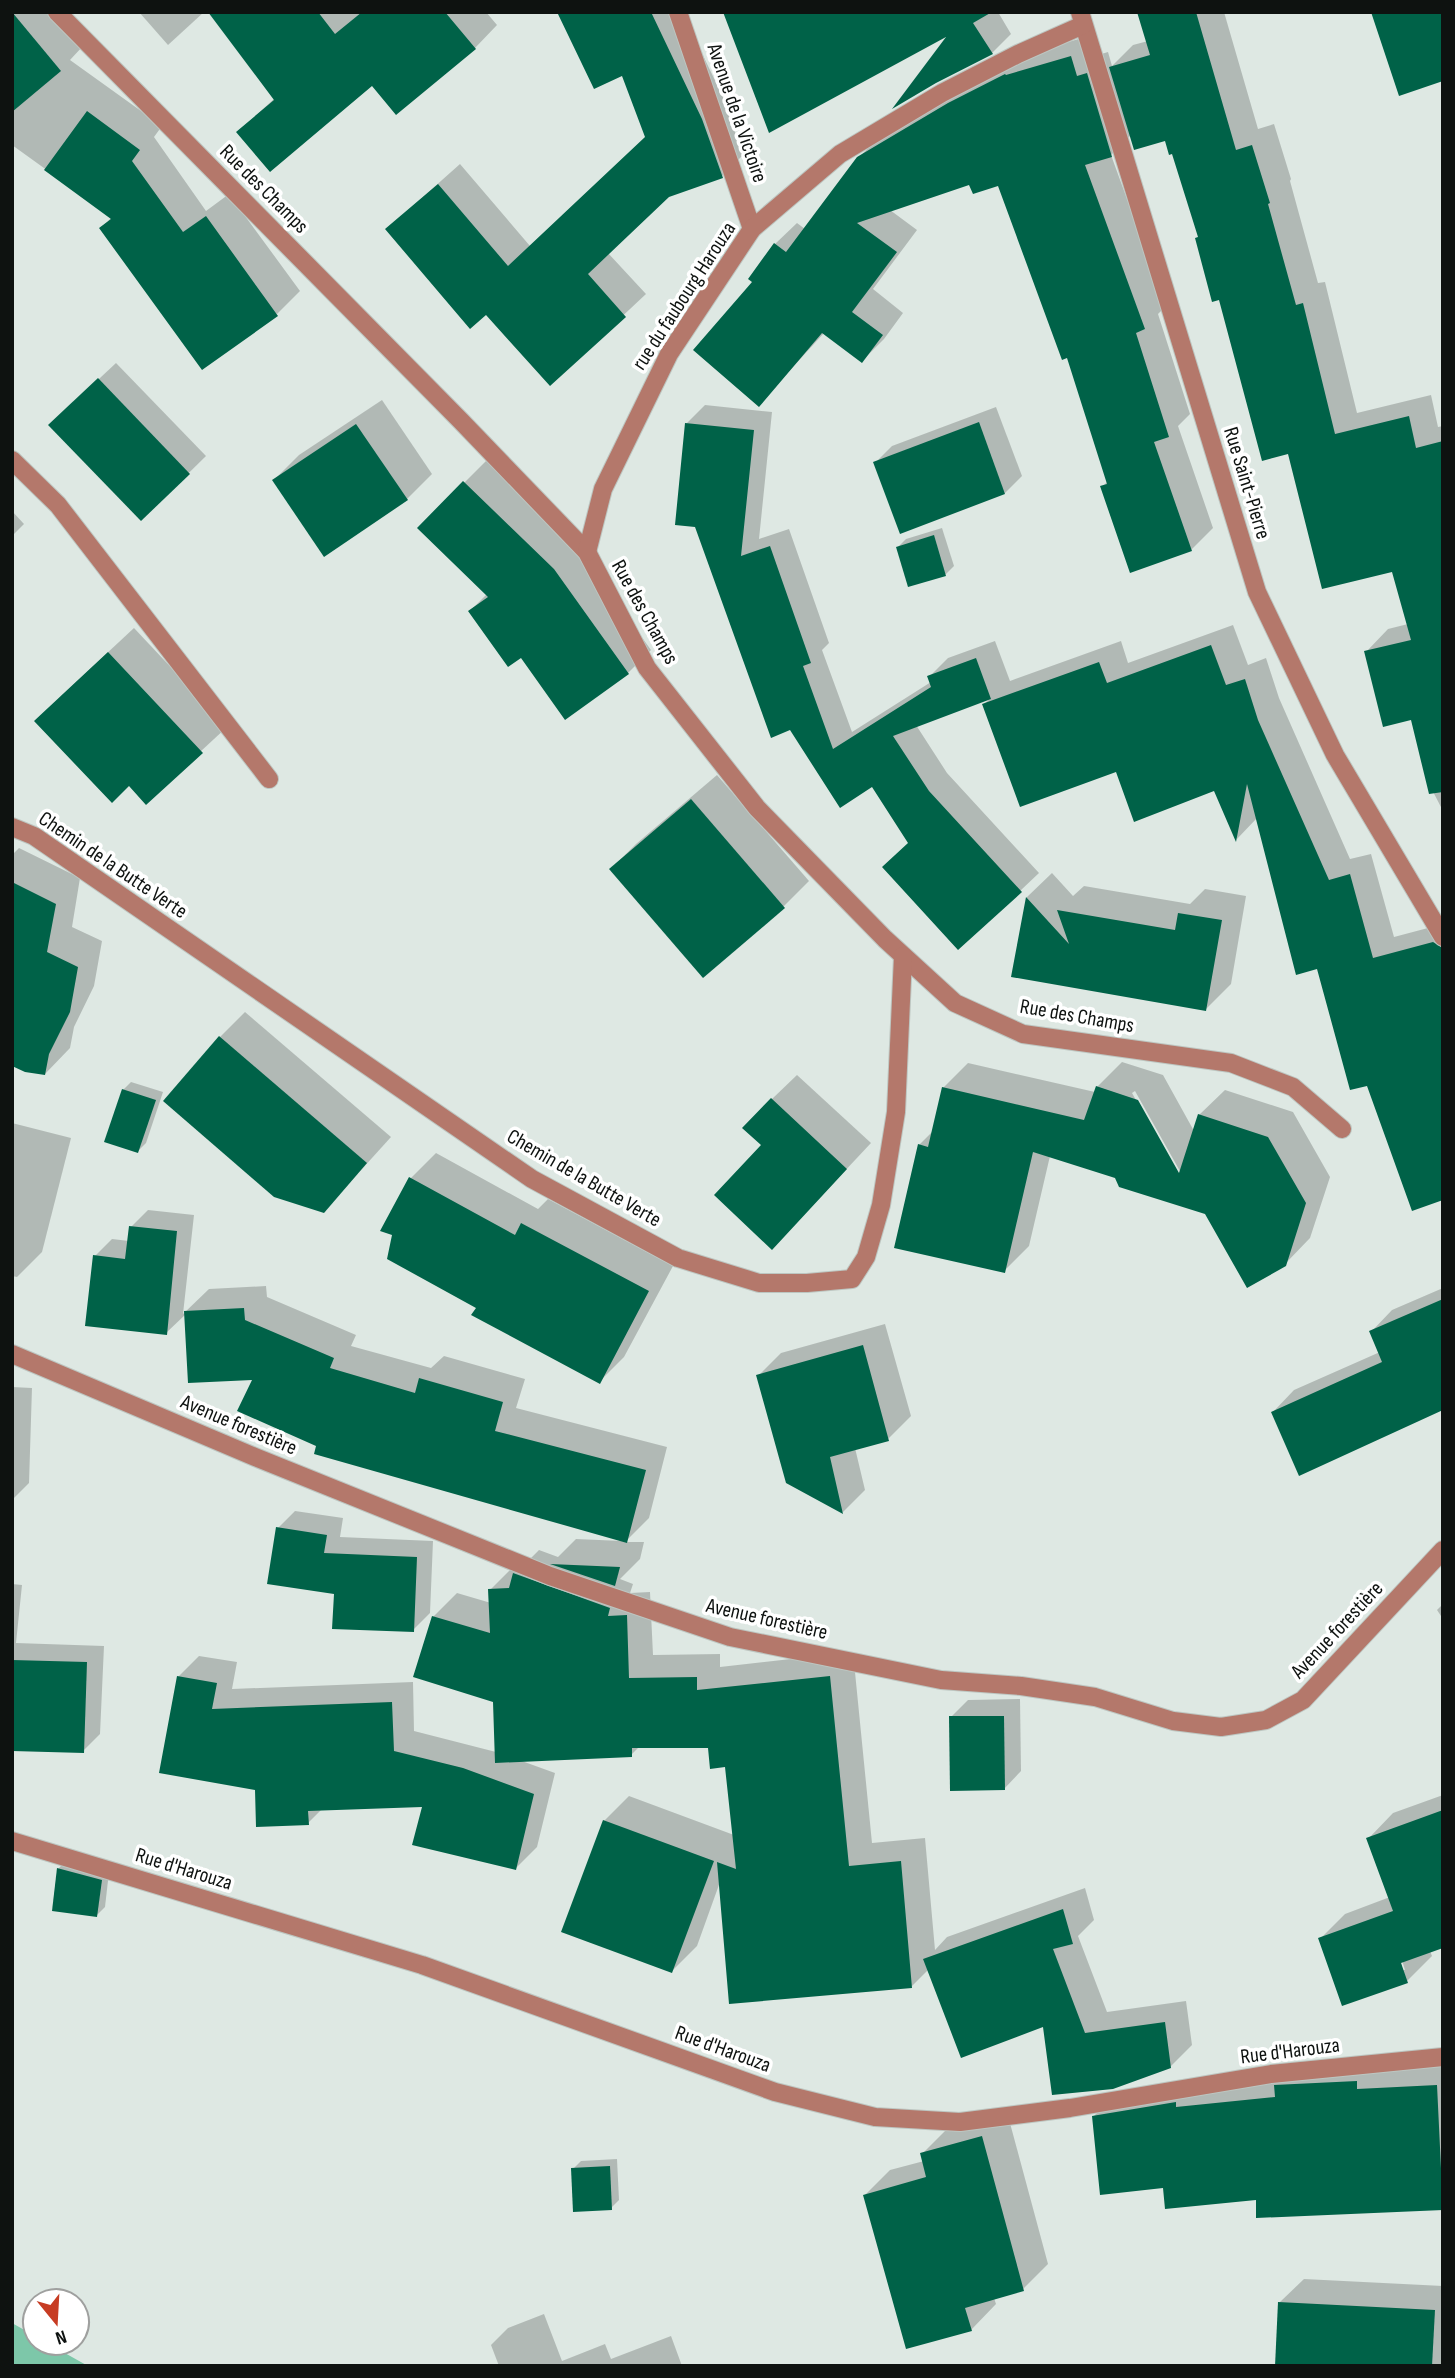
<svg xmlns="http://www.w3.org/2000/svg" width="1455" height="2378" font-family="'Sofia Sans Condensed',sans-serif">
<rect width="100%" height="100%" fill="#dee8e3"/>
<polygon fill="#7dc7a9" points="12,2323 35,2336 35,2343 47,2343 88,2366 12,2366"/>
<g fill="#0003" fill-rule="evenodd">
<polygon points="12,12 55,12 83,46 70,60 162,126 154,137 206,211 229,194 300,291 277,314 101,228 112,217 12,145"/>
<polygon points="139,12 204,12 168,45"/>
<polygon points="210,12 486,12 497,25 475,48 238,132 275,98"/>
<polygon points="559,12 682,12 723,97 743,155 722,176 668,196 608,253 646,294 550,384 486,313 387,229 460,164 530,246 647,136 623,73"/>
<polygon points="725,12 998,12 1011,34 992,53 953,32"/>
<polygon points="1139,12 1224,12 1258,129 1274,124 1291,179 1290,181 1318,283 1325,282 1357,413 1431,395 1438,427 1443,426 1443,811 1427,780 1412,717 1366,652 1388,629 1408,624 1393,570 1289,452 1220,298 1173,152 1166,139 1131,135 1111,155 1166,306 1158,314 1190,414 1178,426 1213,528 1191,550 1102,487 1108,481 1068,356 1000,184 970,183 890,210 917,230 873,289 903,313 884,339 862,361 824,333 759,404 755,282 775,244 797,223 805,229 858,158 881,136 1028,54 1092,35 1098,55 1108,52 1112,66 1133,45 1148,41"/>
<polygon points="116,363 206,456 142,519 68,408"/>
<polygon points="382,400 432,474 407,499 274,480 299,455"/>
<polygon points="705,405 772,412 759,539 789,529 829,643 822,650 852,732 931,682 929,677 948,658 995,641 1010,681 1121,641 1128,663 1233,625 1248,665 1266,658 1279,698 1350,859 1371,854 1394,937 1443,924 1443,1198 1368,1084 1257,818 1237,839 1215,789 1117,770 984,704 991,698 916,725 947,773 1039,873 1020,891 910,843 872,784 840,805 686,424"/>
<polygon points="996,407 1022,476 1005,493 875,463 892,446"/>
<polygon points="487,460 576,546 651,650 628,673 566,717 522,656 470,611 487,594 419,528"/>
<polygon points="12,511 24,524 12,536"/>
<polygon points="942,528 954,566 946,574 910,585 898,547 906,539"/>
<polygon points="134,628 227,727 146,802 61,696"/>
<polygon points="717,775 809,881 784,906 703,976 611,869 636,844"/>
<polygon points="19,848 80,878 72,927 102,941 94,986 74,1027 70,1048 45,1074 12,1064 12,855"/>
<polygon points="1052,873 1073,896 1084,886 1190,904 1205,889 1246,896 1231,984 1206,1009 1013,976 1027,897"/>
<polygon points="245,1012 391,1137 324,1211 220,1037"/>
<path d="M1122,1062l41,13 31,56 5,-16 26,-25 68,22 37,65 -20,61 -25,26 -79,-52 -90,-35 -66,-21 -21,90 -25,25 -85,-126 15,-15 9,-42 25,-25 127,29 2,-5zM1135,1091l46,82h-4l-45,-80z"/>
<polygon points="797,1075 871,1143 797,1222 763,1145 772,1099"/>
<polygon points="131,1082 163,1092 146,1143 138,1151 123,1090"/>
<polygon points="12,1123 71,1138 42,1252 17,1277 12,1276"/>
<polygon points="436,1153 538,1209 548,1199 673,1266 624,1357 599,1382 478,1307 411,1178"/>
<polygon points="148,1210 194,1215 183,1314 209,1289 266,1286 267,1297 356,1335 351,1346 431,1368 444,1356 525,1379 516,1408 667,1447 649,1518 625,1542 644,1542 640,1559 620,1579 633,1584 630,1593 650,1592 653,1655 720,1654 720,1667 853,1652 872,1843 925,1838 935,1950 947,1937 1085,1888 1094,1920 1078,1936 1107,2012 1186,2001 1192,2045 1170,2067 1044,2025 929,1969 912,1986 720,1882 697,1946 672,1971 604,1821 629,1796 734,1835 727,1765 709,1746 639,1747 631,1755 519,1760 555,1773 537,1847 516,1868 424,1805 323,1808 308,1823 256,1788 178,1677 199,1656 237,1662 232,1689 413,1682 414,1731 496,1752 494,1700 433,1617 457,1593 491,1603 490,1590 514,1566 524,1565 539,1550 558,1557 576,1539 622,1541 318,1445 254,1378 186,1314 166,1333 95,1256 112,1239 129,1241 131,1227"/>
<polygon points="1443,1288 1443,1409 1273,1412 1294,1390 1380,1352 1371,1332 1392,1310"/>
<polygon points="885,1324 911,1416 888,1439 855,1448 865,1490 843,1512 788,1482 758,1376 781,1353"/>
<polygon points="12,1387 32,1388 29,1483 12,1500"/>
<polygon points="295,1511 343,1518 340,1537 433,1541 430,1613 413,1630 336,1593 278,1528"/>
<polygon points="12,1584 22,1585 16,1643 104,1646 100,1734 83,1751 12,1749"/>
<polygon points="1443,1604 1443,1619 1437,1610"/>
<polygon points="1020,1699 1021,1771 1004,1789 951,1717 968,1700"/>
<path d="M1443,1795v151l-13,5 2,5 -25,25 -87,-42 25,-25 45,-17 -22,-58 25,-26zM1400,1954l5,16h-3z"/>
<polygon points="66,1861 109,1872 105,1907 97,1915 58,1869"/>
<polygon points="1312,2061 1443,2063 1443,2208 1257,2198 1164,2187 1094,2116 1117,2093 1286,2076 1299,2062"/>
<polygon points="1007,2112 1048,2264 1023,2289 994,2298 996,2304 971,2330 865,2195 890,2170 924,2161 922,2154 947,2129"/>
<polygon points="617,2159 619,2200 611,2208 573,2169 581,2161"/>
<polygon points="1304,2279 1443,2286 1443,2366 1277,2366 1280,2302"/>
<polygon points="544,2314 562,2361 605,2344 611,2359 671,2336 682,2366 499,2366 491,2345 508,2328"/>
</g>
<g fill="#006248">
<polygon points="12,12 61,71 12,112"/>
<polygon points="208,12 318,12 335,34 362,12 445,12 476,49 396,115 372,86 270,172 236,132 274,100"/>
<polygon points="557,12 651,12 702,119 723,178 669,197 588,274 626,317 550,386 486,315 470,329 385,229 438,184 508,266 645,137 622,76 594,89"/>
<polygon points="723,12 992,12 973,23 993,54 936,83 892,109 946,37 769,133"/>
<polygon points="1137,12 1196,12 1236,150 1252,145 1270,203 1268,204 1296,305 1303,303 1335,434 1409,416 1416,448 1443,441 1443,792 1429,794 1411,720 1383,727 1364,651 1411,640 1392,572 1322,589 1288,454 1262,461 1219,300 1212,302 1195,238 1198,237 1172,154 1169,155 1165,141 1134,150 1109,67 1150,55"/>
<polygon points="1371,12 1443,12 1443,81 1399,96"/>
<polygon points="1071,56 1077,76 1087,73 1112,157 1085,165 1145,329 1136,333 1169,437 1154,442 1192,551 1130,573 1100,486 1107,484 1067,358 1062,360 998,186 973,194 969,185 857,223 897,252 852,312 883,335 862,363 822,333 759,407 693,350 752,282 748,279 774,243 786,252 857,157 948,103 1005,74 1006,75"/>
<polygon points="87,111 140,150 132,161 183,232 206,216 278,316 202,370 99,228 111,219 44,170"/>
<polygon points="98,378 190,474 141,521 48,425"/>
<polygon points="979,422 1005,494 900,534 873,462"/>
<polygon points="685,423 754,430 741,556 770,546 811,663 803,666 833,749 931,687 927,676 976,658 991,699 893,736 929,791 1022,892 958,950 882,867 908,843 872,787 840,808 790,730 771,738 695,527 675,525"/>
<polygon points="356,424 408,500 324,557 272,480"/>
<polygon points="463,481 554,569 629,674 565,720 521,658 508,667 468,611 488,597 417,528"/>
<polygon points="934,535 946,576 908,587 896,547"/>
<polygon points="1211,645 1226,685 1245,679 1258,720 1329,880 1350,874 1373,958 1433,942 1443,948 1443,1200 1412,1211 1367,1086 1350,1090 1317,969 1296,975 1247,784 1236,842 1214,791 1134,822 1116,772 1020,807 982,704 1099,662 1107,683"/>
<polygon points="108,652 203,753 146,805 129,786 112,803 34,721"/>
<polygon points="691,799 785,908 703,978 609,869"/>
<polygon points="12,882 56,904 47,952 78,967 70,1012 49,1054 45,1075 25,1072 12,1066"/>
<polygon points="1026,897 1069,944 1057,910 1175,930 1178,913 1222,920 1206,1011 1011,977"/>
<polygon points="219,1036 367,1163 324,1213 274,1197 163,1101"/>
<polygon points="1096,1086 1138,1100 1179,1173 1198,1114 1268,1137 1306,1203 1286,1266 1247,1288 1205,1214 1119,1187 1115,1178 1033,1152 1005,1273 894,1248 918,1144 928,1147 942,1087 1084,1120"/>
<polygon points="122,1089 156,1100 138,1153 104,1142"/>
<polygon points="771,1098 847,1169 772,1250 714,1195 761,1145 742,1128"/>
<polygon points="409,1177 515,1235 521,1223 649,1291 600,1384 471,1315 476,1308 387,1259 392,1235 380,1231"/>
<polygon points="129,1226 177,1231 167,1335 85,1326 93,1255 125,1259"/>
<polygon points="1443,1299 1443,1410 1299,1476 1271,1412 1382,1362 1369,1331"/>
<polygon points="244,1308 245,1320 334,1358 330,1368 415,1393 419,1378 503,1402 495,1431 646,1470 627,1543 314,1454 316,1446 237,1411 252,1380 188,1383 184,1311"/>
<polygon points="863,1345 889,1441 830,1457 843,1514 786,1483 756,1375"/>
<polygon points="276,1527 327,1535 324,1553 417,1557 414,1632 332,1629 334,1594 267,1584"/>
<polygon points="550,1564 620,1567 615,1586"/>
<polygon points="513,1573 610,1608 608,1616 627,1615 629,1678 697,1677 697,1690 830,1676 849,1866 901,1861 912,1988 729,2004 717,1862 736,1869 725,1767 710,1769 708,1748 632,1748 632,1757 495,1763 493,1702 413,1677 432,1616 490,1633 488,1589 509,1588"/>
<polygon points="12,1660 87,1662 84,1753 12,1751"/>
<polygon points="177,1676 217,1683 212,1709 392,1702 394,1751 463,1768 534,1794 516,1870 412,1845 422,1807 308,1811 309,1825 256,1827 255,1790 159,1773"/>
<polygon points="949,1716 1004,1716 1005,1790 950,1791"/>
<polygon points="1443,1810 1443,1948 1401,1963 1408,1983 1342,2006 1318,1938 1393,1911 1366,1838"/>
<polygon points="603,1820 714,1861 672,1973 561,1932"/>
<polygon points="57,1868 102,1880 97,1917 52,1911"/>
<polygon points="1063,1909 1073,1944 1053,1949 1085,2033 1165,2022 1171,2068 1113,2089 1052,2095 1043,2027 961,2058 923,1959"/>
<polygon points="1357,2081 1357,2089 1437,2085 1443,2210 1256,2218 1256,2200 1165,2209 1163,2188 1100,2195 1092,2116 1176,2102 1176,2107 1275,2097 1274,2085"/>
<polygon points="982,2136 1024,2291 965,2308 972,2331 906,2349 863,2195 926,2177 920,2153"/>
<polygon points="610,2166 612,2210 573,2212 571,2168"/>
<polygon points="1278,2302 1435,2310 1432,2366 1275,2366"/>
</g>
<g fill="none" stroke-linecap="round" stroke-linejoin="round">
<g stroke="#bdc6c1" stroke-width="20">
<g id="minor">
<polyline points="57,12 461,421 587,552 647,668 757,808 885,939 955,1003 1023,1034 1231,1063 1293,1087 1342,1129"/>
<polyline points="678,12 752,229"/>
<polyline points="1080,12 1257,592 1335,755 1443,937"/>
<polyline points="12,460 58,505 269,779"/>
<polyline points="587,552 603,489 669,354 752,229 840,154 942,93 1018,54 1083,25"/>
<polyline points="12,827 34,836 532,1179 678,1258 759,1283 807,1283 852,1279 866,1257 881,1205 896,1112 903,956"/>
<polyline points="12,1354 255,1457 550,1576 730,1637 941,1680 1021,1686 1095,1697 1173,1721 1221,1727 1266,1720 1303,1700 1443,1550"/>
<polyline points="12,1841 422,1965 775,2092 875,2117 960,2122 1070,2108 1271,2074 1443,2057"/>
</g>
</g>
<use href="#minor" stroke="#b4786b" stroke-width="18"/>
</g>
<g text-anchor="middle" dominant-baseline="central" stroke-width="7" stroke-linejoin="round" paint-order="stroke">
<g font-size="21" fill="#0e1210" stroke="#fff">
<text transform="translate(737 113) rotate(71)">Avenue de la Victoire</text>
<text transform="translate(264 189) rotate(45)">Rue des Champs</text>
<text transform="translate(684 296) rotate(-57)">rue du faubourg Harouza</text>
<text transform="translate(1247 483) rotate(73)">Rue Saint-Pierre</text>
<text transform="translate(645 612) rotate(61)">Rue des Champs</text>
<text transform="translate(113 865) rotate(34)">Chemin de la Butte Verte</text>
<text transform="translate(1077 1016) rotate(10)">Rue des Champs</text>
<text transform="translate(584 1178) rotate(30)">Chemin de la Butte Verte</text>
<text transform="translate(239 1425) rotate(23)">Avenue forestière</text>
<text transform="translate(767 1619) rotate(13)">Avenue forestière</text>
<text transform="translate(1337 1630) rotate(-47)">Avenue forestière</text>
<text transform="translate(184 1869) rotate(17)">Rue d'Harouza</text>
<text transform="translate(723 2049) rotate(20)">Rue d'Harouza</text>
<text transform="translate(1290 2051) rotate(-7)">Rue d'Harouza</text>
</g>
</g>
<rect width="1455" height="2378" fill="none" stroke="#0e1210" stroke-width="28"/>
<g transform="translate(56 2322) rotate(162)"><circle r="33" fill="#ffffff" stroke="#9fa09f" stroke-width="2"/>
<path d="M0-5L12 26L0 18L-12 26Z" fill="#c73c23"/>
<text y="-10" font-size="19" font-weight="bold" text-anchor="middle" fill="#0e1210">N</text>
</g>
</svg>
